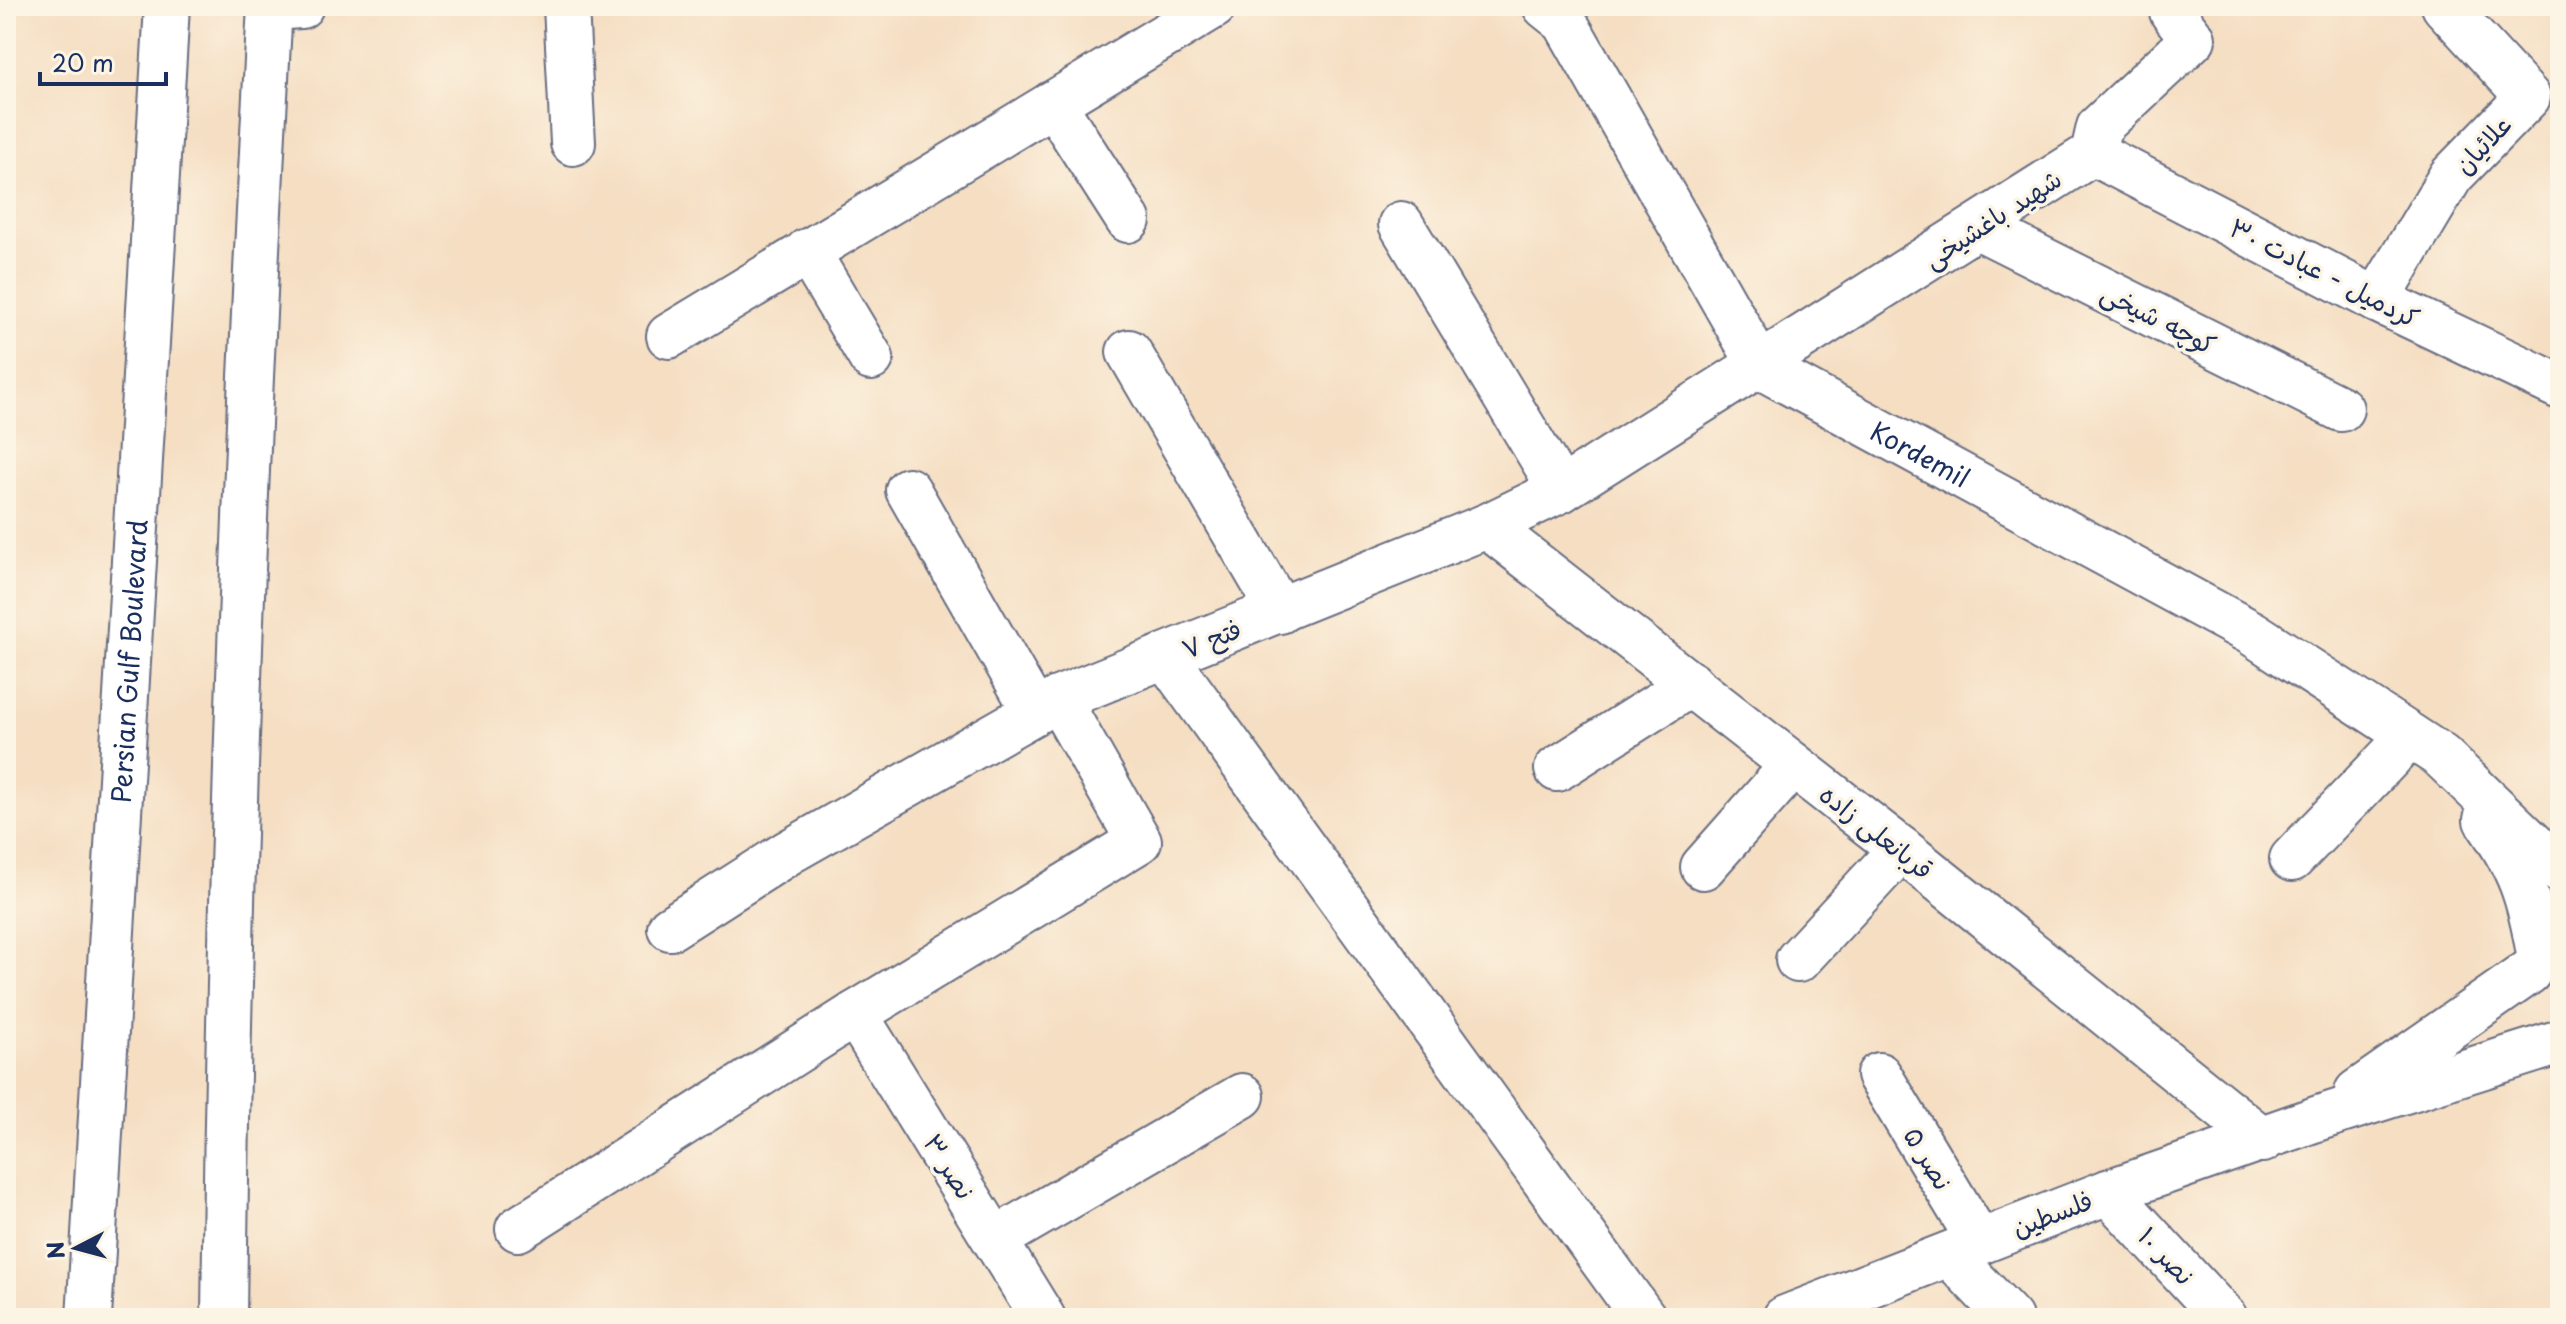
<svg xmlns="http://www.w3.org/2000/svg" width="2566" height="1324" font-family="'Playpen Sans','Playpen Sans Arabic',sans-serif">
<rect width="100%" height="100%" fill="#fcf5e5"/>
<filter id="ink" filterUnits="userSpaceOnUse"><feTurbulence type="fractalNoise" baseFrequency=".0125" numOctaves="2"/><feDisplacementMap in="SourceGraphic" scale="16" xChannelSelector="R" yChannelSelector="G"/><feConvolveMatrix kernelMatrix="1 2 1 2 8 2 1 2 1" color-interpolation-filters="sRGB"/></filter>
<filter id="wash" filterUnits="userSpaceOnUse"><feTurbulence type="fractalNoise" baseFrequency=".006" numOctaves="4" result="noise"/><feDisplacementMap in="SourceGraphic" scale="32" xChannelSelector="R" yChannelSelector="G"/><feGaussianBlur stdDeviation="1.8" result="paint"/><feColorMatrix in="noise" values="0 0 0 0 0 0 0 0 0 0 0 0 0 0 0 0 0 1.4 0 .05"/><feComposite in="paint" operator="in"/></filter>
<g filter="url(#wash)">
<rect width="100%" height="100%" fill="#f5dec2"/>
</g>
<g filter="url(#ink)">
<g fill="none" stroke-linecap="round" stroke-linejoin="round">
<g stroke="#676c81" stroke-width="48">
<g id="street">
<polyline points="566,6 573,143"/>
<polyline points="270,8 301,6"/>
<polyline points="1053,103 1128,220"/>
<polyline points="2093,153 2377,300 2560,387"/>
<polyline points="1401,224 1561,490"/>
<polyline points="1978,227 2341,409"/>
<polyline points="807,251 871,358"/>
<polyline points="2377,300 2451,176 2528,97 2444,6"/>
<polyline points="669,336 1214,6"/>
<polyline points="1129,352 1280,611"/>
<polyline points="908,490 1035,712"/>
<polyline points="1487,526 1901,849 2263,1140"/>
<polyline points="1165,656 1644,1318"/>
<polyline points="1557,769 1691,684"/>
<polyline points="2292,859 2410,736"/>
<polyline points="1703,867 1793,765"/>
<polyline points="670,928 789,852 1058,699 1487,526 1561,490 2093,153 2099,127 2193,39 2172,12"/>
<polyline points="1798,960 1901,849"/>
<polyline points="855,1014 1043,1318"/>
<polyline points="1879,1075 1979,1241"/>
<polyline points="2108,1192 2225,1318"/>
<polyline points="518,1229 855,1014 1139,841 1058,699"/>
<polyline points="996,1239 1242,1096"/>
<polyline points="1950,1255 2010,1318"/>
</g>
</g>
<g stroke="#676c81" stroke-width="48">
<g id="secondary">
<path id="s1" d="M1545,6l20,16 196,345 491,266 189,123 119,114"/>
<path d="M2486,820c34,49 43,75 53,134"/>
<polyline points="2357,1092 2529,972"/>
<polyline points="1785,1318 2108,1192 2322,1117 2554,1044"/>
</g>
</g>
<g stroke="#676c81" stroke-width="48">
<g id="highway">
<path id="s2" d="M89,1318l78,-1312"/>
<path d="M224,1318c5,-437 21,-875 46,-1312"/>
</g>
</g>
<use href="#street" stroke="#fff" stroke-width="44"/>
<use href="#secondary" stroke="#fff" stroke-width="44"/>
<use href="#highway" stroke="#fff" stroke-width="44"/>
</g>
</g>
<g text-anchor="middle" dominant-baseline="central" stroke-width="7" stroke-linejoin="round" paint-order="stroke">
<g font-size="26" fill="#1b2f5e" stroke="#fcf5e5">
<text transform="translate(2482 144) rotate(-47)">علائیان</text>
<text transform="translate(1992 218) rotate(-33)">شهید باغشیخی</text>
<text transform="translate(2325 272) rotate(27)">کردمیل - عبادت ۳۰</text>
<text transform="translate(2159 318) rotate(27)">کوچه شیخی</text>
<text stroke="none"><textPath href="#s1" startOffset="604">Kordemil</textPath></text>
<text transform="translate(1211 638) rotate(-22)">فتح ۷</text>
<text stroke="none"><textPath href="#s2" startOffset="658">Persian Gulf Boulevard</textPath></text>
<text transform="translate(1877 831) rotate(38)">قربانعلی زاده</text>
<text transform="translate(1929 1158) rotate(59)">نصر ۵</text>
<text transform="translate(950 1166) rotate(58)">نصر ۳</text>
<text transform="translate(2052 1213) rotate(-21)">فلسطین</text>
<text transform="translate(2167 1255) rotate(47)">نصر ۱۰</text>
</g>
</g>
<rect width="2566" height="1324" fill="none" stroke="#fcf5e5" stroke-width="32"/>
<g transform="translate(76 1248) rotate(264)" stroke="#fcf5e5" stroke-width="6" paint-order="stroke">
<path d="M0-6L14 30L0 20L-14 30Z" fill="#1b2f5e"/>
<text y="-12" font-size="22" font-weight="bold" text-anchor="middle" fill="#1b2f5e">N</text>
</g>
<path d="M40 72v12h126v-12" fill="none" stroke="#1b2f5e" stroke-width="4"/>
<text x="52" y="72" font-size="24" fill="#1b2f5e" stroke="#fcf5e5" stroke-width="6" paint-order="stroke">20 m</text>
</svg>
